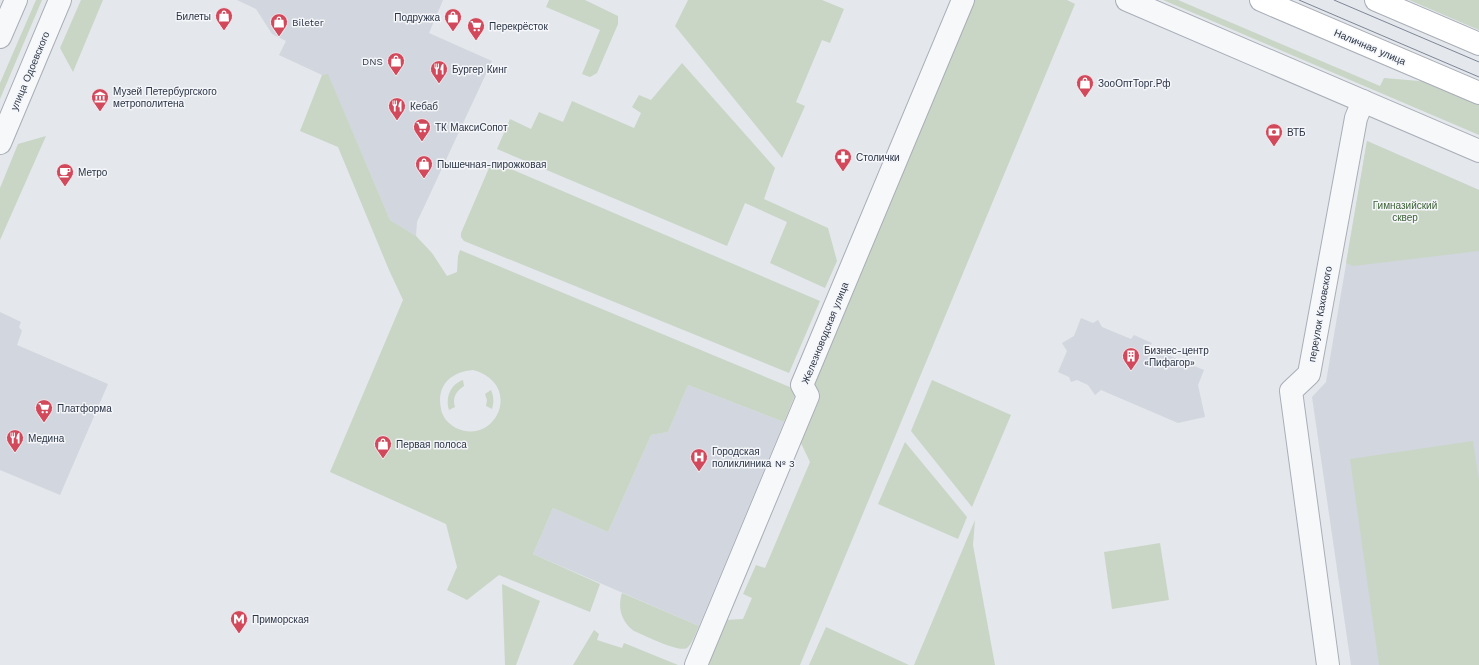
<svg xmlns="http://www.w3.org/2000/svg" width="1479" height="665" font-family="'Work Sans',sans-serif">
<rect width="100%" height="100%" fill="#e4e7ec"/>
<g fill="#d2d6de">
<polygon points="237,0 443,0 429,33 492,61 417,222 416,236 390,220 328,75 322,75 279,55 286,41 272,34 256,9"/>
<polygon points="1367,141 1479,190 1479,665 1351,665 1312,397 1326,382"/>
<polygon points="0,312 21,322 19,327 22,331 17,345 108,384 60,495 0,470"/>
<polygon points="1081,318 1093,323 1098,320 1102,327 1131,339 1134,335 1152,343 1150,347 1179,360 1188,358 1189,364 1204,370 1198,385 1205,417 1178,423 1101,390 1095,395 1088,385 1077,380 1071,382 1069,377 1058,372 1067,351 1062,343 1074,336"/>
<polygon points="688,385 784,422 699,626 533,554 553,508 608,532 651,435 668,432"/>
</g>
<g fill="#c9d6c5" fill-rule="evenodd">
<polygon points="36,0 42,0 0,99 0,83"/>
<polygon points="81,0 103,0 73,72 60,48"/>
<polygon points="549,0 585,0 618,16 618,24 597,73 590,77 582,74 600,30 546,7"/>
<polygon points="688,0 822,0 844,9 830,43 822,40 796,102 805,106 782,158 675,26"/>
<polygon points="970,0 1067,0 1075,4 800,665 705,665 725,620 743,619 752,598 743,594 756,565 765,568 810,462 799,439 820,393 812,383"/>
<polygon points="1163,0 1178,0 1380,86 1384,78 1431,82 1479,102 1479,135"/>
<polygon points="1409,0 1479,0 1479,30"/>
<polygon points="682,63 775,168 764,199 828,228 837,261 825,288 770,263 787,222 745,203 727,246 497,149 510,119 531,129 539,112 563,122 572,101 634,128 641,113 632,107 639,95 651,100"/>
<path d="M328,74l62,146 26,16 16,17 15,23 10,-4 1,-16 2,-6 337,140 -13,32 -96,-37 -20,47 -17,3 -43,97 -55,-24 -20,46 67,30 -10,28 -91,-37 -32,25 -20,-10 10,-23 -11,-43 -116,-52 73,-172 -14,-30 -51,-123 -38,-16 22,-56zM473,370c51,14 23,77 -17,58 -8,-4 -14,-12 -15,-19 -5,-24 10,-37 32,-39z"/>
<polygon points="46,136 0,240 0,188 18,144"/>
<polygon points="1367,141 1479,190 1479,251 1353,266 1346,263"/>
<polygon points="492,161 820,301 789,373 464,241 461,237 461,233"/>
<path d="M463,380l1,6c-8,5 -12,12 -9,21l-6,3c-4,-13 2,-26 14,-30z"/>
<polygon points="932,380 1011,415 972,507 911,431"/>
<path d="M491,390c3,7 3,12 1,19l-6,-3 1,-6 -2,-6z"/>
<polygon points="1473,441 1479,481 1479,665 1379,665 1350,459"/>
<polygon points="905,442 967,517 958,539 878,504"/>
<polygon points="975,520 973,545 995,665 914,665"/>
<polygon points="1160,543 1169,600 1112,609 1104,552"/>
<polygon points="502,584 540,601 516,665 505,665"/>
<path d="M622,593l77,33c-3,6 -6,17 -12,22 -8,5 -43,-13 -53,-17 -12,-9 -17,-23 -12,-38z"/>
<polygon points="826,627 909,665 809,665"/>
<polygon points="594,630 599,634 597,640 622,648 624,643 678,665 573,665"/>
</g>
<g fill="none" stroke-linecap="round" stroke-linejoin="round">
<g stroke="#a9aeb7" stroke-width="24">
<g id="minor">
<polyline points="1127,0 1479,151"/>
<polyline points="696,665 808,396 802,385 963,0"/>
<polyline points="1328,665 1291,391 1309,374 1356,118 1363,101"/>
</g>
</g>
<g stroke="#a9aeb7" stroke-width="24">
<g id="tertiary">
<polyline points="0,37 16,0"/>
<polyline points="0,143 60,0"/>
</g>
</g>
<g stroke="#a9aeb7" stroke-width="24">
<g id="secondary">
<polyline points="1261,0 1479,93"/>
<polyline points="1376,0 1479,44"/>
</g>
</g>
<use href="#minor" stroke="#f7f8fa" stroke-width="22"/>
<use href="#tertiary" stroke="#f7f8fa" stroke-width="22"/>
<use href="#secondary" stroke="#fff" stroke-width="22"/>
<g stroke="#7d8696" stroke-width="1">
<polyline points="1299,0 1479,77"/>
<polyline points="1334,0 1479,62"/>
</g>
</g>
<defs>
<g id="shop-pin" transform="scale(0.9)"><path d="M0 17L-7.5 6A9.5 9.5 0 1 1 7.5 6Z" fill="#d1495b" stroke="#f4f6f9"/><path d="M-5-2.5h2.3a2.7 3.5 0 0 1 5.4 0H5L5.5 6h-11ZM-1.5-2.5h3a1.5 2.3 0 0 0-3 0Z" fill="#fff"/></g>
<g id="supermarket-pin" transform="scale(0.9)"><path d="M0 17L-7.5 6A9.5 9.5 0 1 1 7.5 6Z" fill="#d1495b" stroke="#f4f6f9"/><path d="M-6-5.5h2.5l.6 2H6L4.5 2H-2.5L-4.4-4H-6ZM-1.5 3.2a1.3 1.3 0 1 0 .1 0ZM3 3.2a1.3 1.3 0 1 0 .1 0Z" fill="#fff"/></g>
<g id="restaurant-pin" transform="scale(0.9)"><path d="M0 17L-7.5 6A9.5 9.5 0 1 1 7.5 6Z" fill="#d1495b" stroke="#f4f6f9"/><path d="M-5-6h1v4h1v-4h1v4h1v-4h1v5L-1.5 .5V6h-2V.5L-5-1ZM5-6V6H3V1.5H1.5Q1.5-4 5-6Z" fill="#fff"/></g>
<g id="museum-pin" transform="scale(0.9)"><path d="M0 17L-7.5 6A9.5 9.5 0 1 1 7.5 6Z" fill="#d1495b" stroke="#f4f6f9"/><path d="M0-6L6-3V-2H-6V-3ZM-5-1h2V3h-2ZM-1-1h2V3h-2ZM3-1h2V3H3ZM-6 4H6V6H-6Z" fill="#fff"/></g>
<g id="bank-pin" transform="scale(0.9)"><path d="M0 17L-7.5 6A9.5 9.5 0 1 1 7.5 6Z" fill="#d1495b" stroke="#f4f6f9"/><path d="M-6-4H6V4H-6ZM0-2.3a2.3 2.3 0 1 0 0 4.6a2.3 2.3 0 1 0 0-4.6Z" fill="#fff"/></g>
<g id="pharmacy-pin" transform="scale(0.9)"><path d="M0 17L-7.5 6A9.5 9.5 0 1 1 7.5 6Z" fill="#d1495b" stroke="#f4f6f9"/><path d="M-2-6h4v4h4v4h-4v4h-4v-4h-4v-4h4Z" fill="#fff"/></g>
<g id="cafe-pin" transform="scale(0.9)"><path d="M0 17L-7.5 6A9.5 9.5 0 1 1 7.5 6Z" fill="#d1495b" stroke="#f4f6f9"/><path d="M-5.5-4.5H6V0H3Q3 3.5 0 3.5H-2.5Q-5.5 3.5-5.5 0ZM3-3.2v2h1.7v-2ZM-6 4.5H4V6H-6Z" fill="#fff"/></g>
<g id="building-pin" transform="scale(0.9)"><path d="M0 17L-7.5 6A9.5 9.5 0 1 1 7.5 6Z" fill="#d1495b" stroke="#f4f6f9"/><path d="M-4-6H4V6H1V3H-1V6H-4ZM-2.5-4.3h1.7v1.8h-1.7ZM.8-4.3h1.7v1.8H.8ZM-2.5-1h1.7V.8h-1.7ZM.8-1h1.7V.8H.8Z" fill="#fff"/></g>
<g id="hospital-pin" transform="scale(0.9)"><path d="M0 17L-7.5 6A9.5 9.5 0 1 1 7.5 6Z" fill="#d1495b" stroke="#f4f6f9"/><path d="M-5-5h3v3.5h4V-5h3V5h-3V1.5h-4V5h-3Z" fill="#fff"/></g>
<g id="metro-pin" transform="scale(0.9)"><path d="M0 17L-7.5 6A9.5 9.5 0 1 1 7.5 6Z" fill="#d1495b" stroke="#f4f6f9"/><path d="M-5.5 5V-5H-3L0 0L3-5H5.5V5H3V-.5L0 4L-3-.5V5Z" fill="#fff"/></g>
</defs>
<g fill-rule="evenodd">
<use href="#shop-pin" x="224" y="16"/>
<use href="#shop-pin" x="453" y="17"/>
<use href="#shop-pin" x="279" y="22"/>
<use href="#supermarket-pin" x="476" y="26"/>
<use href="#shop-pin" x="396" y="61"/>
<use href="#restaurant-pin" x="439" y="69"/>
<use href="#shop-pin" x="1085" y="83"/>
<use href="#museum-pin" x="100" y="97"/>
<use href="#restaurant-pin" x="397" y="106"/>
<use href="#supermarket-pin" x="422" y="127"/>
<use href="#bank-pin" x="1274" y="132"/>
<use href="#pharmacy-pin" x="843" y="157"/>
<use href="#shop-pin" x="424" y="164"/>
<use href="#cafe-pin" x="65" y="172"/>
<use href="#building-pin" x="1131" y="356"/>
<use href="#supermarket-pin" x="44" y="408"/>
<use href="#restaurant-pin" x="15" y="438"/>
<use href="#shop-pin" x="383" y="444"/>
<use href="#hospital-pin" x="699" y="457"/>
<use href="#metro-pin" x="239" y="619"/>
</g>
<g text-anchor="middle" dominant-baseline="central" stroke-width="3" stroke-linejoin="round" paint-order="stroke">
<g font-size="10" fill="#2b3445" stroke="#f4f6f9" text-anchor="start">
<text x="211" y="16" text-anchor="end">Билеты</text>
<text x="440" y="17" text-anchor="end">Подружка</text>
<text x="292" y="22">Bileter</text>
<text x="489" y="26">Перекрёсток</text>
<text x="383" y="61" text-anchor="end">DNS</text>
<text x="452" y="69">Бургер Кинг</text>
<text x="1098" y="83">ЗооОптТорг.Рф</text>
<text x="113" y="91">Музей Петербургского<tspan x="113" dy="12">метрополитена</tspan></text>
<text x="410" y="106">Кебаб</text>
<text x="435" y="127">ТК МаксиСопот</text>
<text x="1287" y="132">ВТБ</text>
<text x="856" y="157">Столички</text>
<text x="437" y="164">Пышечная-пирожковая</text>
<text x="78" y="172">Метро</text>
<text x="1144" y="350">Бизнес-центр<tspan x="1144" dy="12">«Пифагор»</tspan></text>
<text x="57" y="408">Платформа</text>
<text x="28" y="438">Медина</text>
<text x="396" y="444">Первая полоса</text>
<text x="712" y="451">Городская<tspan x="712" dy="12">поликлиника № 3</tspan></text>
<text x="252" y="619">Приморская</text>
</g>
<g font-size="10" fill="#2b3445" stroke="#f4f6f9">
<text transform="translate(1370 47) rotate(23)">Наличная улица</text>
<text transform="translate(30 71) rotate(-67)">улица Одоевского</text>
<text transform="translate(1320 314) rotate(-80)">переулок Каховского</text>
<text transform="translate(825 333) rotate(-68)">Железноводская улица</text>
</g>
<g font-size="10" fill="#3f6138" stroke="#f4f6f9">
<text x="1405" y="205">Гимназийский<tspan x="1405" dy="12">сквер</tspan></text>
</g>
</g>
</svg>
